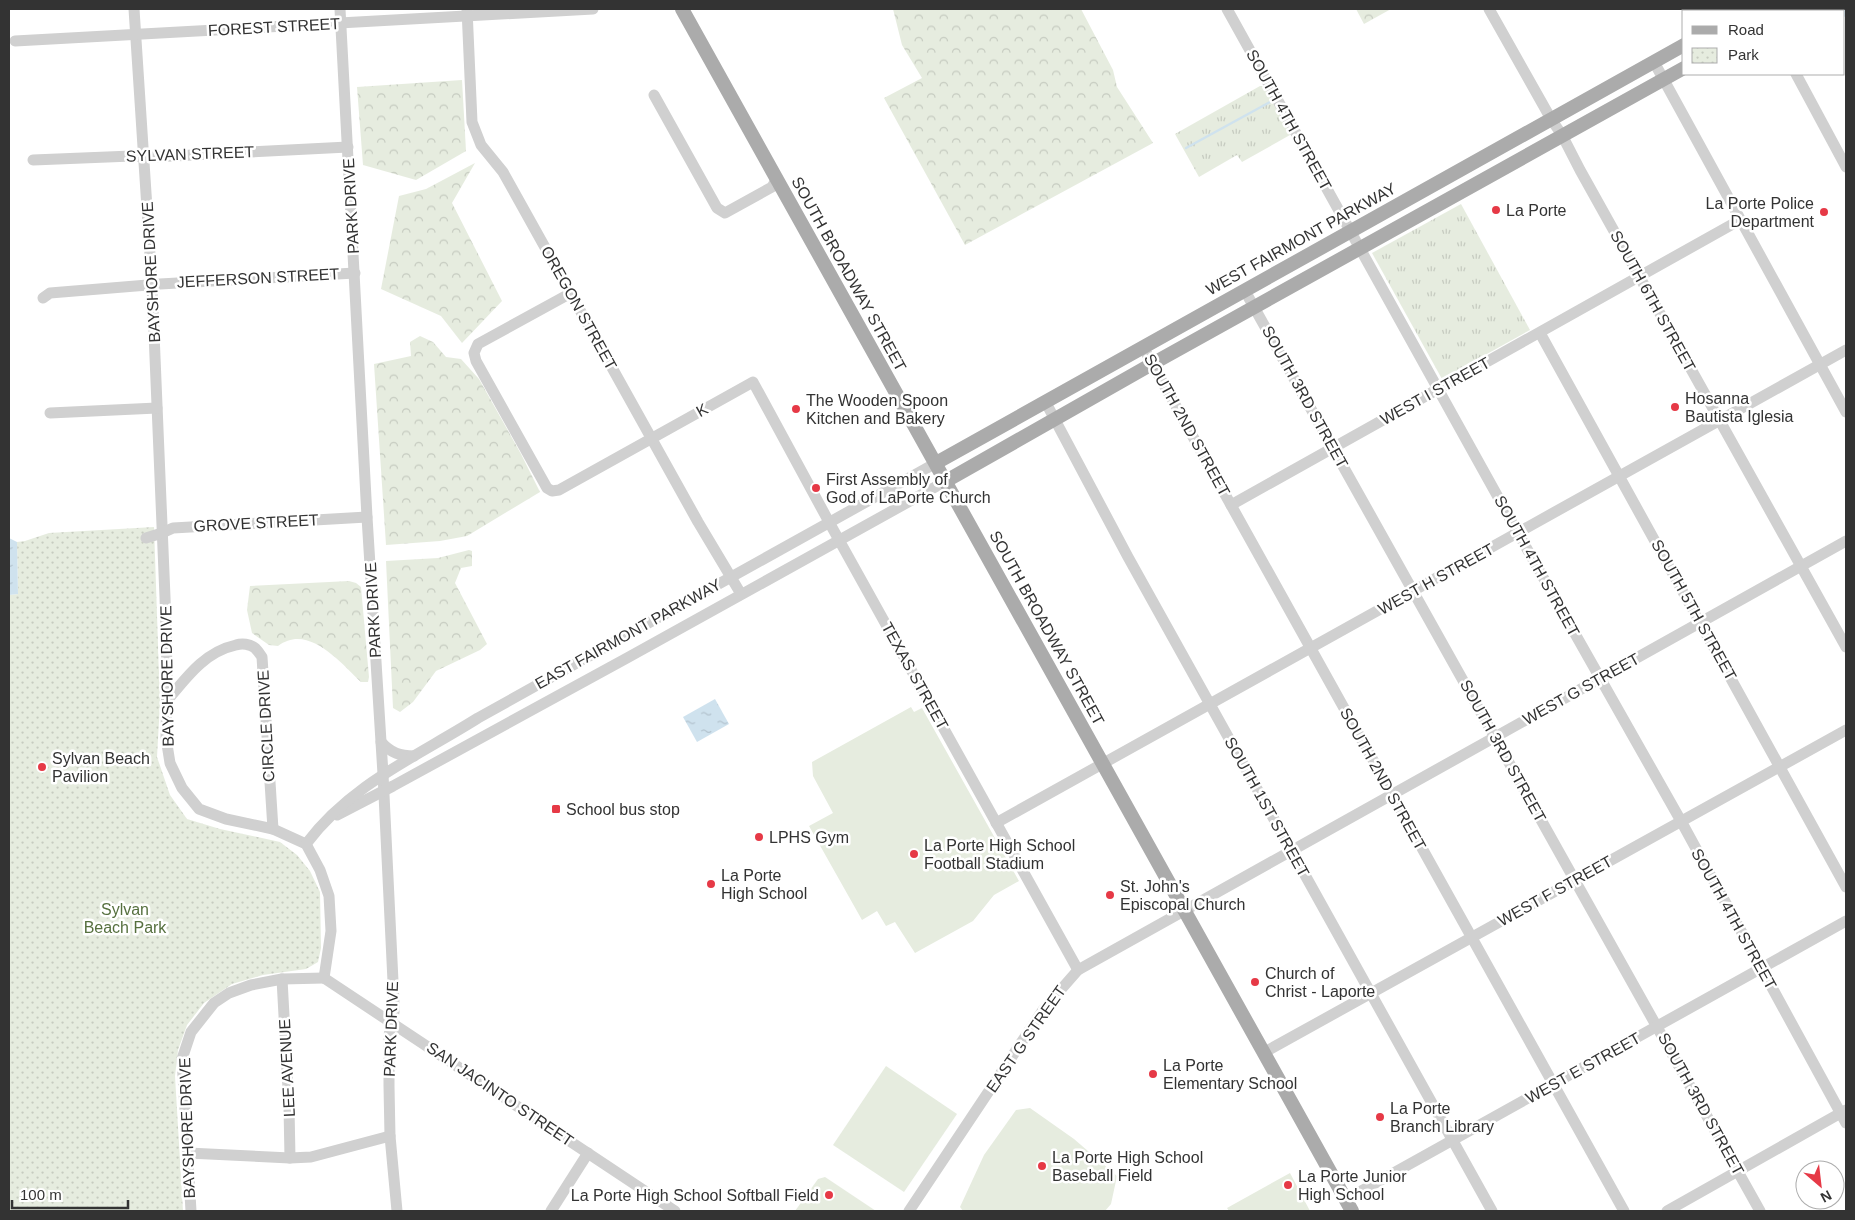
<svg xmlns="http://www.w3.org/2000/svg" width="1855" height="1220" font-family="Helvetica,sans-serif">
<defs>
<pattern id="grass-tufts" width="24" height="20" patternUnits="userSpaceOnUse" patternTransform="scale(1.25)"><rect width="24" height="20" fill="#e6ecdf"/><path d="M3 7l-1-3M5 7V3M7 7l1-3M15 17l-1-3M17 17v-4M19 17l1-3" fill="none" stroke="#c6cbc0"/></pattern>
<pattern id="forest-crowns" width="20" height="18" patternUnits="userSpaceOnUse" patternTransform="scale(1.25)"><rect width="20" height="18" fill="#e6ecdf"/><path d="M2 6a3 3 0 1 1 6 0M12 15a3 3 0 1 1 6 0" fill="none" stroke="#c6cbc0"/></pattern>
<pattern id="park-dots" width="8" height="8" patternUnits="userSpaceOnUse" patternTransform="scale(1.25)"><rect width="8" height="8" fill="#e6ecdf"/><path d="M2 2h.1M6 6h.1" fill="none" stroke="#c6cbc0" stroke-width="1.8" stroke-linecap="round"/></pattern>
<pattern id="water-ripples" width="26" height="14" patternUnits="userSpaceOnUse" patternTransform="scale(1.25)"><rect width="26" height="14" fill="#cfe2ee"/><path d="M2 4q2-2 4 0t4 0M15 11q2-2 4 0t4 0" fill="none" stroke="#b2c2cd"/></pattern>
</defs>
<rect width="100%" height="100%" fill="#fff"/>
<g fill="url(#grass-tufts)">
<polygon points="1260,86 1266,86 1291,131 1290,135 1242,162 1237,155 1199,177 1175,134"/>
<polygon points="1461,204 1530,330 1442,379 1372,253"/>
</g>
<g fill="url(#forest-crowns)">
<polygon points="893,9 1081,9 1113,70 1117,87 1153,143 965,245 884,98 922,78 902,45"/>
<polygon points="1356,9 1391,9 1364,24"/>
<polygon points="462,80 466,151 416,180 363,165 357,87"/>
<polygon points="475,163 452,203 502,301 462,343 441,316 381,289 399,196 426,189"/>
<polygon points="420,336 433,342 446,357 461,359 479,379 521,454 540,492 467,536 440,541 386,545 374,364 411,356 410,342"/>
<polygon points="469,550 472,551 472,566 461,568 455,583 487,644 480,650 436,671 413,702 400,712 393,708 386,561 438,558"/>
<path d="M349,581l7,2 5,4 8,90 -1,5h-7c-21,-20 -53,-59 -83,-36l-9,-1 -17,-12 -5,-23 3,-24z"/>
</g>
<polygon fill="url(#park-dots)" points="154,527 160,703 157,757 170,795 187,819 220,829 280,842 297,855 310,871 320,892 321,948 318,962 306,969 263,975 232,984 204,1003 187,1025 178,1050 175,1076 183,1211 9,1211 9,595 18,594 17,542 25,541 49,533"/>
<g fill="#e6ecdf">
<polygon points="911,707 914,712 922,708 1019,881 994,895 973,921 915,953 895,922 886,926 877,911 862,920 809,826 833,813 813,776 812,762"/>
<polygon points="886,1066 957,1114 904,1192 833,1145"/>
<polygon points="1030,1108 1074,1139 1117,1176 1111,1204 1105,1211 963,1211 960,1207 984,1155 1016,1110"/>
<polygon points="1290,1173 1310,1211 1229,1211 1227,1208"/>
<polygon points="825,1177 876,1211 795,1211 818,1179"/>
</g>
<g fill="url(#water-ripples)">
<polygon points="9,538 17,542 18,594 9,595"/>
<polygon points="715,699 729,724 697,742 683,717"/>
</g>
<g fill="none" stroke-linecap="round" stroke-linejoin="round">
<polyline stroke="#cfe2ee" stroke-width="2.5" points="1186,148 1270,102"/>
<polyline stroke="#cfe2ee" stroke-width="14" points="1846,9 1846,10"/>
<g stroke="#d0d0d0" stroke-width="11">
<polyline points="134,9 152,285 165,597 167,668 166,738 170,763 182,788 199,809 226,819 273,829 306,844 320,870 329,896 331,931 324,978"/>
<polyline points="340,9 367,517 383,774 394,1002 394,1012 389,1035 389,1086 390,1136 397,1211"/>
<polyline points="467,9 472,122 481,145 503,172 698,522 741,594"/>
<polyline points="1227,9 1518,533 1681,821 1846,1123"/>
<polyline points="1489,9 1551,119 1562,135 1580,170 1846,647"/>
<polyline points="1761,9 1762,11"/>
<polyline points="15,41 593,9"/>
<polyline points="1654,62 1846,412"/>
<polyline points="1796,74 1846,167"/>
<polyline points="654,95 717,208 725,213 772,187 776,180"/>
<polyline points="33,160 132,156 154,157 348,147"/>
<polyline points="1245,291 1760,1211"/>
<polyline points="571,293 478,344 474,353 476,361 547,488 552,491 559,490 753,382 829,522 1078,970"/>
<polyline points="43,298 50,293 160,284 355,273"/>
<polyline points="1540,333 1846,887"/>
<polyline points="1143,347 1624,1211"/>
<polyline points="1045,401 1128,557 1492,1211"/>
<polyline points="50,413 157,408"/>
<polyline points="1231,505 1740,220"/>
<polyline points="146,538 162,533 173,528 367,517"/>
<path d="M166,702c20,-24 38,-50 70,-57 6,-2 14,-1 19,3 2,2 5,6 7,9l11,172"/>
<path d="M381,742c10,11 19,14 33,14"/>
<polyline points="337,815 393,786 627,658 946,481"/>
<polyline points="996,823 1846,350"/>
<path d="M306,844c45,-60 110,-87 172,-126l458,-255"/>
<polyline points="324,978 675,1211"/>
<polyline points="282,979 289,1107 290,1158"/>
<polyline points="1263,1053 1846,730"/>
<polyline points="188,1153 290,1158 311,1157 390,1136"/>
<polyline points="1345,1200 1846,921"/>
<polyline points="191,1211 182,1059 191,1032 214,1003 229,993 251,985 282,979 324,978"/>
<polyline points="551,1211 588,1153"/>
<polyline points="909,1211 1043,1010 1078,970 1846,541"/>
<polyline points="1667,1211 1846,1110"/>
</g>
<g stroke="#ababab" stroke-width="14">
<polyline points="682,9 1352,1211"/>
<polyline points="1744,11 1749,9"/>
<polyline points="1784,11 1789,9"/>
<polyline points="936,463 1684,45"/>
<polyline points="946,481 1152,364 1684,68"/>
</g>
</g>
<g fill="#e63946" stroke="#fff" stroke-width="2">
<circle cx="1496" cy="210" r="5"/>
<circle cx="1824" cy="212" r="5"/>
<circle cx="1675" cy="407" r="5"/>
<circle cx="796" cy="409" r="5"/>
<circle cx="816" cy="488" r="5"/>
<circle cx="42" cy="767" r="5"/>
<rect x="551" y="804" width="10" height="10" rx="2.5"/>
<circle cx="759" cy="837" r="5"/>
<circle cx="914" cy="854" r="5"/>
<circle cx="711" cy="884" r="5"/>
<circle cx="1110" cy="895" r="5"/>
<circle cx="1255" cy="982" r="5"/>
<circle cx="1153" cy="1074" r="5"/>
<circle cx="1380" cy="1117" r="5"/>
<circle cx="1042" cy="1166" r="5"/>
<circle cx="1288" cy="1185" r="5"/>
<circle cx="829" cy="1195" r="5"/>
</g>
<g text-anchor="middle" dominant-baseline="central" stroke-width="5" stroke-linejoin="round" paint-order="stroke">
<g font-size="16" fill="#333" stroke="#fff">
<text transform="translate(274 27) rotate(-3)">FOREST STREET</text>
<text transform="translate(1289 120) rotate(61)">SOUTH 4TH STREET</text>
<text transform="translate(190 154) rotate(-2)">SYLVAN STREET</text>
<text transform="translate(351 206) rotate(-93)">PARK DRIVE</text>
<text transform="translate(1301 239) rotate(-29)">WEST FAIRMONT PARKWAY</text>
<text transform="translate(151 272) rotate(-93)">BAYSHORE DRIVE</text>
<text transform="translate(849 274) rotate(61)">SOUTH BROADWAY STREET</text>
<text transform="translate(258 278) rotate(-3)">JEFFERSON STREET</text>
<text transform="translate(1653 301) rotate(61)">SOUTH 6TH STREET</text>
<text transform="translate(579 308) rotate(61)">OREGON STREET</text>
<text transform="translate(1435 391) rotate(-29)">WEST I STREET</text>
<text transform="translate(1305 397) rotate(61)">SOUTH 3RD STREET</text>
<text transform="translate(702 410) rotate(-29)">K</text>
<text transform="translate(1187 425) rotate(61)">SOUTH 2ND STREET</text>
<text transform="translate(256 523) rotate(-3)">GROVE STREET</text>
<text transform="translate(1537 566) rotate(61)">SOUTH 4TH STREET</text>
<text transform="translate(1436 579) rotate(-29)">WEST H STREET</text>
<text transform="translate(373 610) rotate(-93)">PARK DRIVE</text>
<text transform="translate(1694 610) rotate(61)">SOUTH 5TH STREET</text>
<text transform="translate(1047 628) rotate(61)">SOUTH BROADWAY STREET</text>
<text transform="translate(628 634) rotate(-29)">EAST FAIRMONT PARKWAY</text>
<text transform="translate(167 676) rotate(-91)">BAYSHORE DRIVE</text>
<text transform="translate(915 676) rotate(61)">TEXAS STREET</text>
<text transform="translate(1581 689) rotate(-29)">WEST G STREET</text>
<text transform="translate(266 726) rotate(-93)">CIRCLE DRIVE</text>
<text transform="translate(1503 751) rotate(61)">SOUTH 3RD STREET</text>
<text transform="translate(1383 779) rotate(61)">SOUTH 2ND STREET</text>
<text transform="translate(1267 807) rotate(61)">SOUTH 1ST STREET</text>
<text transform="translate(1555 891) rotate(-29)">WEST F STREET</text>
<text transform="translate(1734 919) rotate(61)">SOUTH 4TH STREET</text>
<text transform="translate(391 1029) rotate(-88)">PARK DRIVE</text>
<text transform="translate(1026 1039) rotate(-55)">EAST G STREET</text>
<text transform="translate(287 1068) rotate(-93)">LEE AVENUE</text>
<text transform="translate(1583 1068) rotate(-29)">WEST E STREET</text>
<text transform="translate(500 1094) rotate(34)">SAN JACINTO STREET</text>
<text transform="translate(1701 1104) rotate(61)">SOUTH 3RD STREET</text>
<text transform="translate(187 1128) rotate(-92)">BAYSHORE DRIVE</text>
</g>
<g font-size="16" fill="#333" stroke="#fff" text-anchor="start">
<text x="1814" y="203" text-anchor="end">La Porte Police<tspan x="1814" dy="18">Department</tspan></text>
<text x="1506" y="210">La Porte</text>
<text x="1685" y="398">Hosanna<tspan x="1685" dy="18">Bautista Iglesia</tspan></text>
<text x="806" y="400">The Wooden Spoon<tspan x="806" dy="18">Kitchen and Bakery</tspan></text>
<text x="826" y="479">First Assembly of<tspan x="826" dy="18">God of LaPorte Church</tspan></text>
<text x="52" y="758">Sylvan Beach<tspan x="52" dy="18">Pavilion</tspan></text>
<text x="566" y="809">School bus stop</text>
<text x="769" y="837">LPHS Gym</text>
<text x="924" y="845">La Porte High School<tspan x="924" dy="18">Football Stadium</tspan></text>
<text x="721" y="875">La Porte<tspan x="721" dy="18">High School</tspan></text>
<text x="1120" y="886">St. John's<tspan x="1120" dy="18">Episcopal Church</tspan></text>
<text x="1265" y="973">Church of<tspan x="1265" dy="18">Christ - Laporte</tspan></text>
<text x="1163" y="1065">La Porte<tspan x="1163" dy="18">Elementary School</tspan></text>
<text x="1390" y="1108">La Porte<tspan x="1390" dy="18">Branch Library</tspan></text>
<text x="1052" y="1157">La Porte High School<tspan x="1052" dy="18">Baseball Field</tspan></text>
<text x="1298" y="1176">La Porte Junior<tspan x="1298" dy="18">High School</tspan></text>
<text x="819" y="1195" text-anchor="end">La Porte High School Softball Field</text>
</g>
<g font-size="16" fill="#56703f" stroke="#fff">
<text x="125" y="909">Sylvan<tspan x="125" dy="18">Beach Park</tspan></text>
</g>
</g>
<rect width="1855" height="1220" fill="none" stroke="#333333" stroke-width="20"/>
<rect x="1682" y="10" width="162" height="65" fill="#ffffff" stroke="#adadad"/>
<rect x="1692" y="26" width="25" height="8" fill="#ababab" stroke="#adadad"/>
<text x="1728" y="35" font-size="15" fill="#333333">Road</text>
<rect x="1692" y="48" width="25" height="15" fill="url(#park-dots)" stroke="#adadad"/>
<text x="1728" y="60" font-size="15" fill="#333333">Park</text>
<g transform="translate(1820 1185) rotate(152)"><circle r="24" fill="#ffffff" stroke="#adadad"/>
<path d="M0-4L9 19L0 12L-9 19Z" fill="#e63946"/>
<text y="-8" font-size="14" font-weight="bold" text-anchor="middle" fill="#333333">N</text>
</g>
<path d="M12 1200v8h116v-8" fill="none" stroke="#333333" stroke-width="2.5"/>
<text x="20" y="1200" font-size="15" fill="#333333" stroke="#ffffff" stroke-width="4" paint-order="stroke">100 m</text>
</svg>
